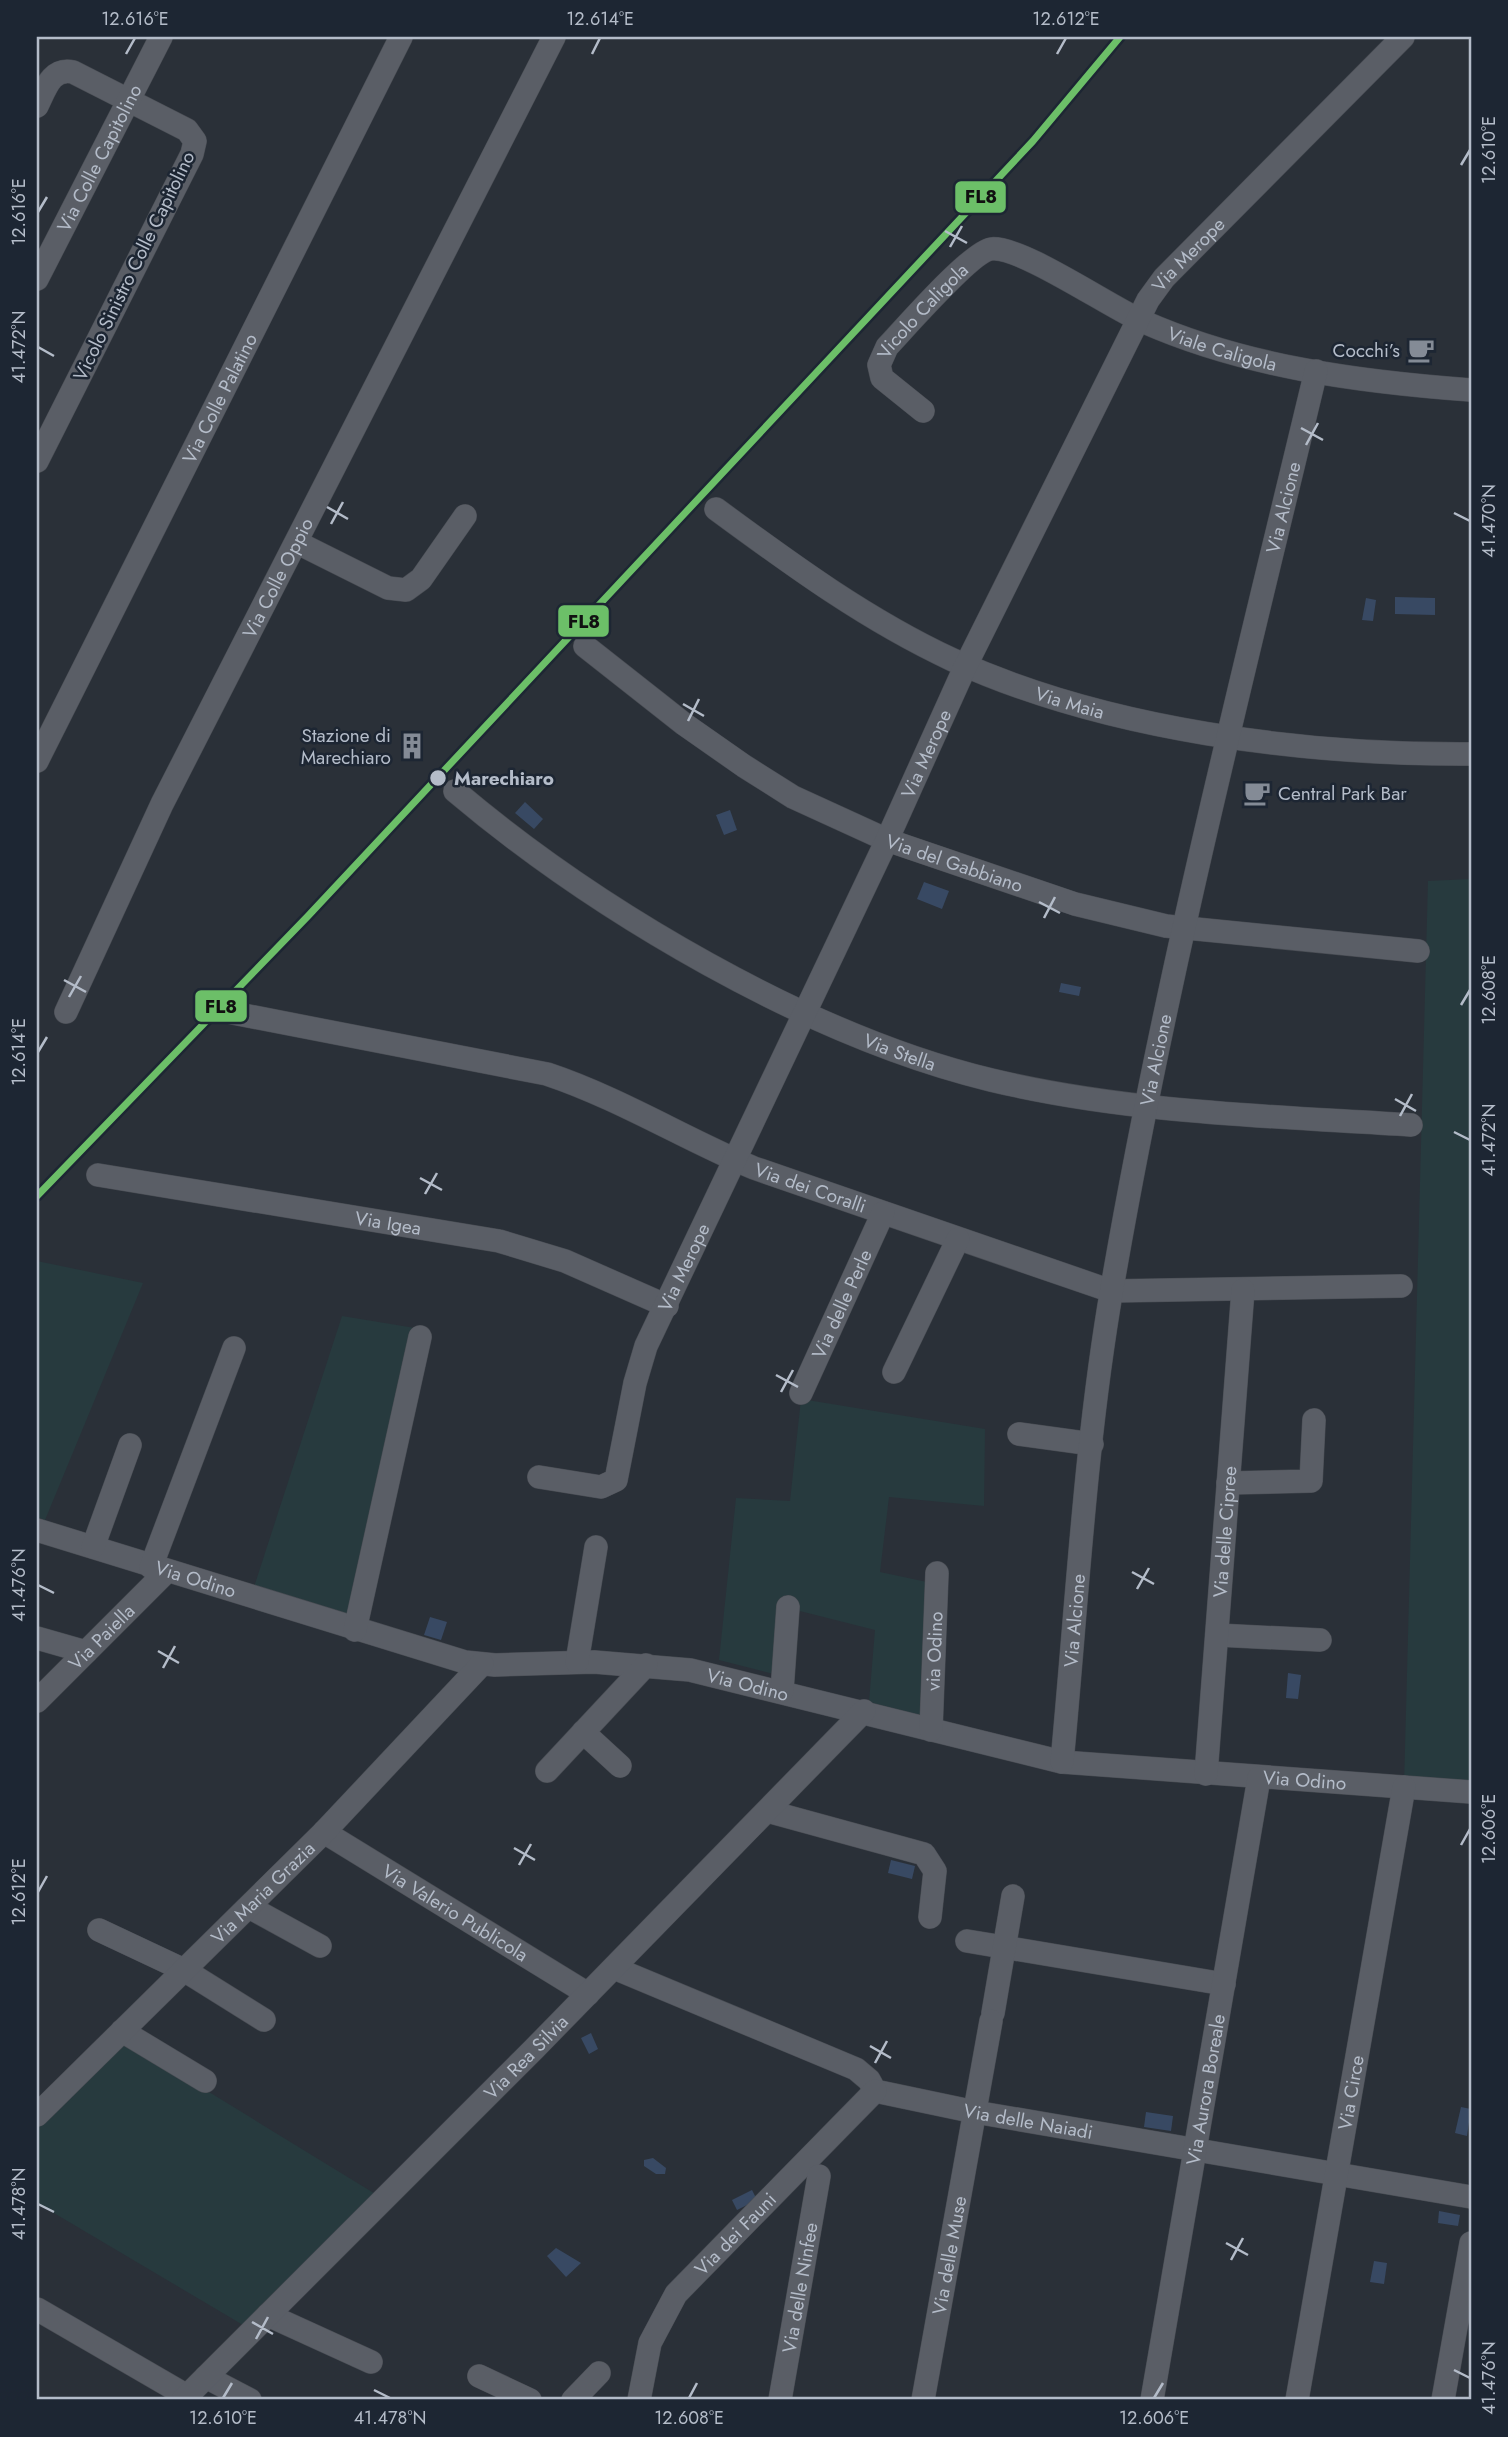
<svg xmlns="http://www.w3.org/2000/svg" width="1508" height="2437" font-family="Jost,sans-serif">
<rect width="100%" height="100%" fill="#2a3038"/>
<g fill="#273a3e">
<polygon points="1471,879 1471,1792 1404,1787 1428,881"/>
<polygon points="37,1261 143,1283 45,1520 37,1517"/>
<polygon points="342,1316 415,1328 349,1617 253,1590"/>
<polygon points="801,1399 985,1429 984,1506 889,1497 880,1572 927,1582 922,1716 869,1702 875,1630 780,1606 774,1674 719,1660 736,1498 790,1501"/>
<polygon points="124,2040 377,2195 243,2325 37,2203 37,2128"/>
</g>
<g fill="#384963">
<polygon points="1395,597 1435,598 1435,615 1395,614"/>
<polygon points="1366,598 1376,600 1373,621 1362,620"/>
<polygon points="525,802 543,819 534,829 515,813"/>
<polygon points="730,810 737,830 724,835 716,815"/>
<polygon points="924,882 949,891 942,909 917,899"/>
<polygon points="1061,983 1081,987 1079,996 1059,992"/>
<polygon points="430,1617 447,1622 441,1640 424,1635"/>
<polygon points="1288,1673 1301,1675 1298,1699 1286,1698"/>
<polygon points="891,1860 915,1866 912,1879 888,1873"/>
<polygon points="591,2033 598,2049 589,2054 581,2038"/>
<polygon points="1461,2107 1471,2109 1467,2136 1455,2133"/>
<polygon points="1146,2112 1173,2116 1171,2131 1144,2127"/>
<polygon points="653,2158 666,2168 665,2174 656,2174 644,2166 644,2160"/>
<polygon points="752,2190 757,2200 737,2210 732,2200"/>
<polygon points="1439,2211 1460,2215 1458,2226 1438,2223"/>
<polygon points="556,2248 581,2263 566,2277 547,2256"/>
<polygon points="1374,2261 1387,2263 1384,2284 1370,2282"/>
</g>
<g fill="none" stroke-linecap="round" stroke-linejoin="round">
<g stroke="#484c53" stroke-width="24">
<g id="minor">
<path d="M37,106c8,-16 14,-39 36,-34l114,58 8,11 -3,13 -155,307"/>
<path id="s1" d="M37,279l124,-242"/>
<path id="s2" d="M923,411l-41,-33 -3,-13 8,-18c18,-19 84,-95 104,-98 29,-4 120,59 153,73 102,45 217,60 327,68"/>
<path id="s3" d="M716,509c76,56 151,111 237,151 153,70 351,95 518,94"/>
<polyline points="298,543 388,588 406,590 421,579 465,516"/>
<path id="s4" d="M585,646l99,78 60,42 49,31 94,43 188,64 91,22 252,25"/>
<path id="s5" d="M37,761l364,-724"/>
<path id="s6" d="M455,791c142,120 354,245 536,289 138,33 280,36 420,45"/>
<path id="s7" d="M66,1012l96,-208 392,-767"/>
<path id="s8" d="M233,1013l314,61c72,24 138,65 207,94l357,123 290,-5"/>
<path id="s9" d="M98,1175l401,66 66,20 102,45"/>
<polyline points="894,1372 958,1239"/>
<path id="s10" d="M801,1393l82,-180"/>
<polyline points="1019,1434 1092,1444"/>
<path id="s11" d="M539,1477l62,10 15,-7 19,-97 11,-37 241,-506 79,-175 182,-365 16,-22 239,-241"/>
<polyline points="1228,1483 1311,1481 1314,1420"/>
<path id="s12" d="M37,1530l428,132 30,3 99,-3 96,8 372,92 409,30"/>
<polyline points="93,1547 130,1445"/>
<polyline points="151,1567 234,1348"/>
<polyline points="355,1630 420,1337"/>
<polyline points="1217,1635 1320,1640"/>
<polyline points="37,1638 86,1652"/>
<polyline points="577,1662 596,1547"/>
<polyline points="782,1691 788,1607"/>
<path id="s13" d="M37,1701l129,-129"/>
<path id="s14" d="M931,1730l6,-157"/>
<polyline points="583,1732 620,1766"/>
<path id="s15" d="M1062,1762c15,-158 23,-318 50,-474 53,-309 131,-612 204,-917"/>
<polyline points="547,1771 646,1665"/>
<path id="s16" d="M1206,1774l37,-484"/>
<polyline points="767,1811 924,1854 935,1871 930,1917"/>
<path id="s17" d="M324,1832l264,162"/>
<polyline points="249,1907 320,1946"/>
<polyline points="99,1930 184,1970 264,2020"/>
<polyline points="967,1941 1224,1984"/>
<path id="s18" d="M614,1968l242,101 13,11 6,11 100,21 496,85"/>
<polyline points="993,2013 1013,1896"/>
<polyline points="122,2031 205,2081"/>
<path id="s19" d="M37,2115l287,-283 158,-168"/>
<polyline points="37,2309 187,2396"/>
<polyline points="268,2315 371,2362"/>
<polyline points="479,2376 530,2400"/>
<polyline points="206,2377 250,2400"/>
<path id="s20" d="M183,2400l352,-352 329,-337"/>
<polyline points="573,2400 599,2373"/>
<path id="s21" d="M639,2400l11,-57 26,-49 199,-203"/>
<path id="s22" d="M780,2400l39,-224"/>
<path id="s23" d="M923,2400l68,-379"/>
<path id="s24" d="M1152,2400l107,-622"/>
<path id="s25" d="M1297,2400l107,-613"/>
<polyline points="1443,2400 1471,2243"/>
</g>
</g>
<use href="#minor" stroke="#5a5e66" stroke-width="23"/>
<g stroke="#1d2633" stroke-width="12">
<polyline id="rail-1" points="37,1196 308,916 1033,141 1120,37"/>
</g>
<use href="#rail-1" stroke="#6cbf68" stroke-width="7"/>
</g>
<path fill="none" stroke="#b4bcc9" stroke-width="2.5" d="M126,54l9,-16M592,54l8,-16M1057,54l9,-16M1461,165l9,-15M38,212l9,-15M945,231l22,12M950,247l12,-21M38,347l16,9M1301,428l22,12M1306,445l12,-22M327,507l21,12M1454,513l16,8M331,524l12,-22M683,704l21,12M688,721l11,-22M1039,902l21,11M1044,918l11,-21M64,980l22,12M69,997l12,-21M1461,1005l9,-15M38,1052l9,-15M1395,1099l21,12M1400,1116l12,-22M1454,1132l16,8M420,1178l22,12M425,1194l12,-21M776,1375l22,12M781,1392l12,-22M1132,1572l22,12M38,1585l16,8M1137,1589l12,-21M158,1651l21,12M163,1668l12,-22M1461,1845l9,-16M514,1848l21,12M519,1865l12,-21M38,1892l9,-16M870,2046l21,12M875,2063l12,-22M38,2204l16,8M1226,2243l22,12M1231,2260l12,-22M252,2322l21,12M256,2339l12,-22M1454,2370l16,8M374,2390l16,8M223,2398l9,-15M689,2398l8,-15M1154,2398l9,-15"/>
<defs>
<g id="cafe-bare" transform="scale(2.1)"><path d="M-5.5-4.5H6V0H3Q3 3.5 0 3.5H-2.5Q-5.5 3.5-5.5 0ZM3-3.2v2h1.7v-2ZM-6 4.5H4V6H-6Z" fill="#848b96" stroke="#1d2633" stroke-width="2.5" paint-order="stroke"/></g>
<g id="building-bare" transform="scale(2.1)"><path d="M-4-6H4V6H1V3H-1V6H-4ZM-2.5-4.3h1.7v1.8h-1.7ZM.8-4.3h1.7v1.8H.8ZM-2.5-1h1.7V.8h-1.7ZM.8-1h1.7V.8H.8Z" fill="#848b96" stroke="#1d2633" stroke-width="2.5" paint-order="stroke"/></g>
</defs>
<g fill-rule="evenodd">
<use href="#cafe-bare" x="1421" y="350"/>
<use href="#building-bare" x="412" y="746"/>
<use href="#cafe-bare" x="1257" y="793"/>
</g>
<circle fill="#b4bcc9" stroke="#1d2633" stroke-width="2.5" cx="438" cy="778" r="9"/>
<g text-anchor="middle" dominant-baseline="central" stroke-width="5" stroke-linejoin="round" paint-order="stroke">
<g font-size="19" fill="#b4bcc9" stroke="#1d2633">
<text stroke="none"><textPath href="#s1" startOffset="136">Via Colle Capitolino</textPath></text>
<text stroke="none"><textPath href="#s11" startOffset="1438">Via Merope</textPath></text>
<text transform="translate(134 266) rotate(-64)">Vicolo Sinistro Colle Capitolino</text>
<text stroke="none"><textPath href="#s2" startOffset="136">Vicolo Caligola</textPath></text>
<text stroke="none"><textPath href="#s2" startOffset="483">Viale Caligola</textPath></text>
<text stroke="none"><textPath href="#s5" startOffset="406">Via Colle Palatino</textPath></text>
<text stroke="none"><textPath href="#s15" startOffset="1276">Via Alcione</textPath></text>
<text stroke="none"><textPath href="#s7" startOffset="483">Via Colle Oppio</textPath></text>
<text stroke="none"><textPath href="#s3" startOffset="406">Via Maia</textPath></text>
<text stroke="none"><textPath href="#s11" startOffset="872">Via Merope</textPath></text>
<text stroke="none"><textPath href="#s4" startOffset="432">Via del Gabbiano</textPath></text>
<text stroke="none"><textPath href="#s6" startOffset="518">Via Stella</textPath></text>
<text stroke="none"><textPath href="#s15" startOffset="709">Via Alcione</textPath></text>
<text stroke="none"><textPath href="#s8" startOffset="607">Via dei Coralli</textPath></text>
<text stroke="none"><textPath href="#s9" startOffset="294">Via Igea</textPath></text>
<text stroke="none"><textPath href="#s11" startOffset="304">Via Merope</textPath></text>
<text stroke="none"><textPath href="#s10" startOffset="98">Via delle Perle</textPath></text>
<text stroke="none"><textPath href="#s16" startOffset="243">Via delle Cipree</textPath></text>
<text stroke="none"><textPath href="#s12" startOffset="166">Via Odino</textPath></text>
<text stroke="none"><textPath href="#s15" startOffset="142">Via Alcione</textPath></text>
<text stroke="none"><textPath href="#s13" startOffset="91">Via Paiella</textPath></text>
<text stroke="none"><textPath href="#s14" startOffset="79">via Odino</textPath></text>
<text stroke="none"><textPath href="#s12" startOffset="733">Via Odino</textPath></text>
<text stroke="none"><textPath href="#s12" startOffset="1300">Via Odino</textPath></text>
<text stroke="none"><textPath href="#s19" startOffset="317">Via Maria Grazia</textPath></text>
<text stroke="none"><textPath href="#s17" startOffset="154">Via Valerio Publicola</textPath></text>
<text stroke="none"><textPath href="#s20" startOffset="485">Via Rea Silvia</textPath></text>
<text stroke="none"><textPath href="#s24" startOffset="315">Via Aurora Boreale</textPath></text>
<text stroke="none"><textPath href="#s25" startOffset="312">Via Circe</textPath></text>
<text stroke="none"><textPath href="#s18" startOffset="448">Via delle Naiadi</textPath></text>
<text stroke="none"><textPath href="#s21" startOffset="198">Via dei Fauni</textPath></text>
<text stroke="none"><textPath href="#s23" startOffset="147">Via delle Muse</textPath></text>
<text stroke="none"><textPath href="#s22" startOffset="114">Via delle Ninfee</textPath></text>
</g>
<g font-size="19" fill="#b4bcc9" stroke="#1d2633" text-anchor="end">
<text x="1400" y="350">Cocchi’s</text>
<text x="391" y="735">Stazione di<tspan x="391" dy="22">Marechiaro</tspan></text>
<text x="1278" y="793" text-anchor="start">Central Park Bar</text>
</g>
<g font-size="19" font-weight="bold" fill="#b4bcc9" stroke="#1d2633" text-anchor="start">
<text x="454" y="778">Marechiaro</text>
</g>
</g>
<g stroke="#1d2633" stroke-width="2.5">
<rect x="954" y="180" width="53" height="34" rx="7" fill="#6cbf68"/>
<rect x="557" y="604" width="53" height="34" rx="7" fill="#6cbf68"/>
<rect x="194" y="989" width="54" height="34" rx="7" fill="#6cbf68"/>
</g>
<g font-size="19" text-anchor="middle" font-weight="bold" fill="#111">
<text x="981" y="203">FL8</text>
<text x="584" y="628">FL8</text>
<text x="221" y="1013">FL8</text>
</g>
<rect width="1508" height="2437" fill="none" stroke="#1d2633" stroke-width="77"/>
<rect x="38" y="38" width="1432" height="2360" fill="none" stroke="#b4bcc9" stroke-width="2.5"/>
<g font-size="18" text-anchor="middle" fill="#b4bcc9">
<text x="135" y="25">12.616°E</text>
<text x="600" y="25">12.614°E</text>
<text x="1066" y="25">12.612°E</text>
<text transform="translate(1489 150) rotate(-90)" y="6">12.610°E</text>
<text transform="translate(19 212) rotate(-90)" y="6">12.616°E</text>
<text transform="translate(19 347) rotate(-90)" y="6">41.472°N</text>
<text transform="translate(1489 521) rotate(-90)" y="6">41.470°N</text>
<text transform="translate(1489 990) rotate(-90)" y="6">12.608°E</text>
<text transform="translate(19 1052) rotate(-90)" y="6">12.614°E</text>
<text transform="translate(1489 1140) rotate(-90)" y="6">41.472°N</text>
<text transform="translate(19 1585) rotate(-90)" y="6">41.476°N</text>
<text transform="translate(1489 1829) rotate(-90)" y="6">12.606°E</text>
<text transform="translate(19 1892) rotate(-90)" y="6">12.612°E</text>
<text transform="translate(19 2204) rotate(-90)" y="6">41.478°N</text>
<text transform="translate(1489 2378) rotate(-90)" y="6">41.476°N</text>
<text x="223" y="2424">12.610°E</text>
<text x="390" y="2424">41.478°N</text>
<text x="689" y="2424">12.608°E</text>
<text x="1154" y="2424">12.606°E</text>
</g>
</svg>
